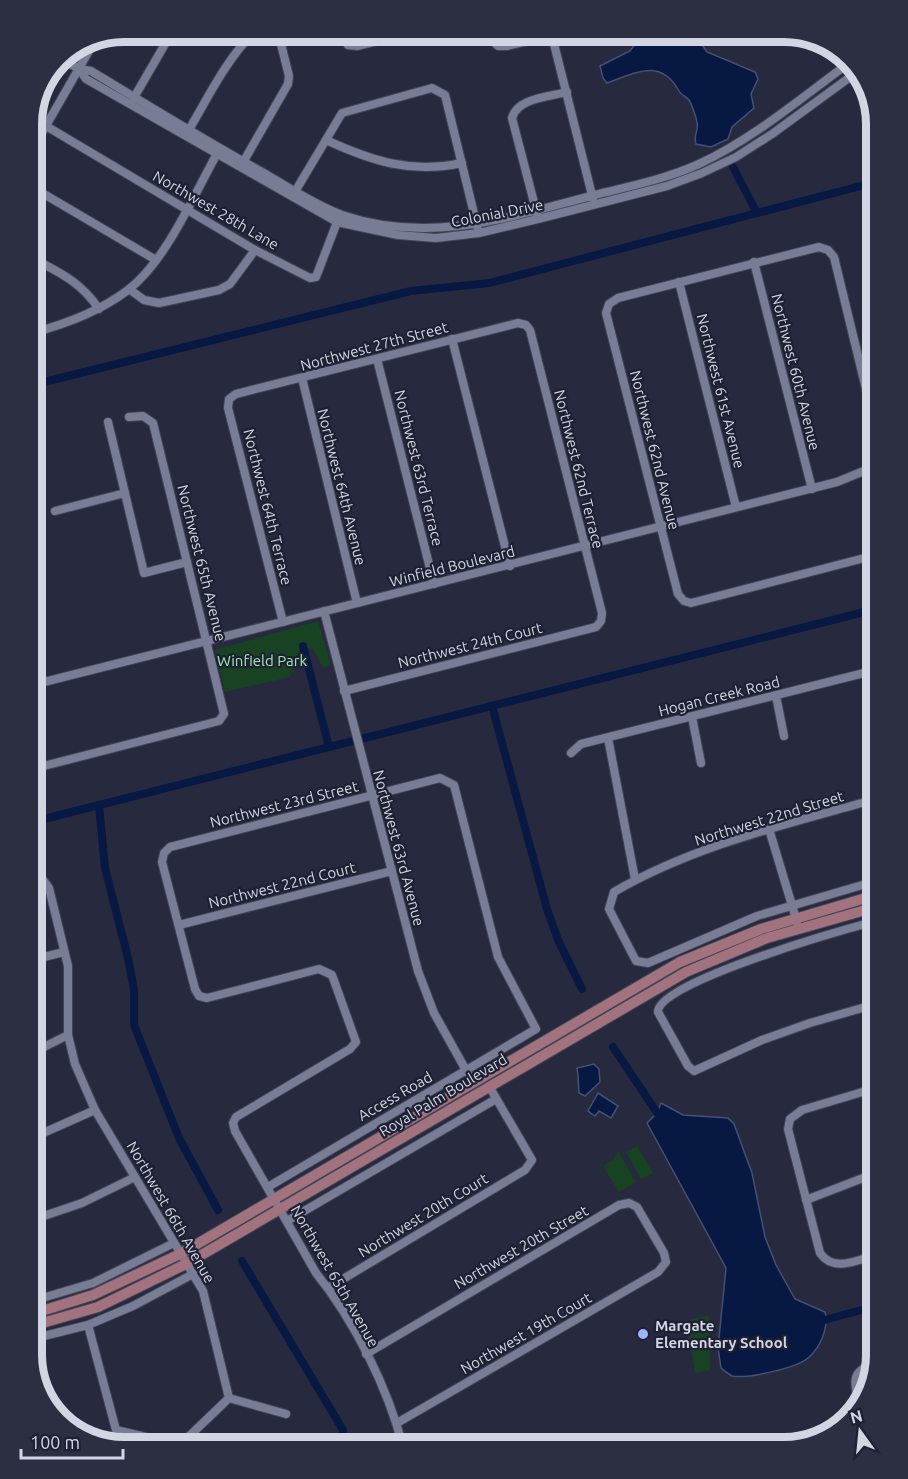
<svg xmlns="http://www.w3.org/2000/svg" width="908" height="1479" font-family="Ubuntu,sans-serif">
<rect width="100%" height="100%" fill="#272a3f"/>
<g fill="#174323">
<polygon points="318,621 331,665 323,668 314,650 309,648 298,652 290,677 225,692 215,650"/>
<polygon points="637,1146 653,1173 641,1179 626,1152"/>
<polygon points="618,1151 636,1182 619,1192 603,1166 614,1159"/>
<polygon points="709,1315 710,1370 695,1373 688,1328 691,1327 690,1320"/>
</g>
<g fill="#071943" stroke="#445173" stroke-width="1.5">
<path d="M645,32h48l14,20 48,20 3,7 -7,15 3,14 -22,19 -4,12 -17,8 -15,-3c-3,-8 3,-14 1,-22 -1,-5 -5,-17 -8,-22 -2,-3 -8,-5 -10,-9 -18,-33 -42,-19 -72,-8l-4,-5 -3,-12 30,-15z"/>
<path d="M594,1064l5,5 1,13 -15,14 -6,-3c-1,-10 0,-15 -2,-25z"/>
<polygon points="598,1093 618,1106 611,1118 599,1111 595,1116 588,1111"/>
<path d="M661,1103l22,12 45,3 6,6 18,49 13,64 11,28 19,34 30,13c4,16 -5,36 -17,46 -11,10 -62,21 -76,18 -4,-2 -8,-6 -11,-8l-3,-20 8,-80 -79,-145 10,-10z"/>
</g>
<g fill="none" stroke-linecap="round" stroke-linejoin="round">
<g stroke="#071943" stroke-width="8">
<polyline points="733,167 757,213"/>
<polyline points="32,385 411,291 489,283 876,182"/>
<polyline points="303,646 329,747"/>
<polyline points="492,706 547,909 558,940 582,989"/>
<polyline points="99,805 105,868 128,958 134,989 134,1025 179,1138 218,1210"/>
<polyline points="32,822 876,609"/>
<polyline points="613,1047 662,1120"/>
<polyline points="242,1261 343,1430 344,1442 341,1447"/>
<polyline points="817,1322 876,1306"/>
</g>
<g stroke="#434556" stroke-width="10">
<g id="minor">
<polyline points="341,32 348,45 357,46 415,32"/>
<polyline points="490,32 492,40 498,46 507,46 566,32"/>
<polyline points="551,32 593,199"/>
<polyline points="60,58 79,69 86,79 337,222 398,235 436,238 479,233 538,219 667,186 702,173 736,157 772,134 857,72"/>
<path d="M79,69l12,2c56,34 113,69 171,101 26,15 53,33 80,43 89,30 167,2 253,-20 35,-9 71,-16 104,-31 54,-25 102,-66 150,-101"/>
<polyline points="132,101 172,32"/>
<polyline points="46,126 255,250 310,278 316,277 339,217"/>
<path d="M187,133c21,-35 38,-72 67,-101"/>
<path d="M326,140c46,21 85,34 136,23"/>
<polyline points="32,150 93,44"/>
<polyline points="241,166 288,84 289,76 278,32"/>
<polyline points="32,187 156,260"/>
<polyline points="293,195 342,113 432,88 445,95 478,230"/>
<path d="M537,214l-25,-96c5,-20 37,-21 55,-26"/>
<path d="M32,258c28,15 48,23 67,51"/>
<polyline points="754,262 812,489"/>
<polyline points="679,282 736,507"/>
<polyline points="129,289 144,300 159,303 219,290 230,284 255,250"/>
<path d="M32,333c34,-9 67,-21 96,-43 39,-30 66,-96 90,-138"/>
<polyline points="452,339 510,566"/>
<polyline points="377,359 434,584"/>
<polyline points="302,378 357,603"/>
<polyline points="108,422 144,573 187,562"/>
<polyline points="55,511 125,493"/>
<polyline points="876,555 691,603 684,601 678,594 606,313 609,304 618,298 819,247 828,250 834,257 876,430"/>
<polyline points="324,611 418,971 434,1013 472,1081"/>
<polyline points="283,622 228,408 229,399 236,394 518,323 526,325 530,330 602,613 601,621 596,627 344,691"/>
<polyline points="32,685 837,482 876,466"/>
<polyline points="776,696 784,736"/>
<polyline points="692,717 701,763"/>
<polyline points="608,738 635,879"/>
<polyline points="571,753 581,744 876,670"/>
<polyline points="32,769 219,721 224,714 153,423 143,416 129,417"/>
<polyline points="769,829 797,922"/>
<polyline points="32,879 43,880 49,888 68,966 68,1035 75,1064 95,1110 203,1291 229,1398 180,1445 116,1430 88,1325"/>
<path d="M876,881l-119,35 -109,47 -12,-2 -27,-52 5,-17c81,-47 174,-68 262,-93"/>
<polyline points="868,918 876,949"/>
<polyline points="179,925 392,871"/>
<polyline points="32,960 64,952"/>
<path d="M876,1004l-66,19 -48,17 -68,31 -6,-5 -30,-54c-1,-30 188,-83 218,-91"/>
<polyline points="32,1053 68,1035"/>
<polyline points="32,1138 95,1110"/>
<path d="M268,1187l268,-158 -38,-72 -44,-172 -14,-7 -270,69 -6,6 -2,9 33,127 4,7 8,2 112,-29 13,6 24,67 -6,7 -114,68 -3,6 2,8 81,142c38,47 72,115 87,174"/>
<polyline points="806,1200 876,1173"/>
<polyline points="32,1220 82,1203 135,1177"/>
<polyline points="287,1221 496,1099"/>
<path d="M876,1255c-19,5 -42,18 -56,-2l-32,-124 2,-10 12,-9 74,-22"/>
<polyline points="328,1288 525,1170 532,1160 489,1086"/>
<polyline points="32,1301 93,1283 174,1243"/>
<polyline points="32,1339 88,1325 133,1306 193,1274"/>
<polyline points="366,1354 619,1205 629,1203 637,1207 664,1253 666,1262 658,1272 397,1423"/>
<polyline points="229,1398 286,1414"/>
<path d="M860,1406c-5,-19 -12,-35 14,-42"/>
</g>
</g>
<g stroke="#434556" stroke-width="12">
<g id="major">
<polyline points="32,1314 93,1295 180,1254 680,962 761,929 876,895"/>
<polyline points="32,1326 98,1307 186,1264 686,972 767,938 876,907"/>
</g>
</g>
<use href="#minor" stroke="#787c94" stroke-width="8"/>
<use href="#major" stroke="#a3727f" stroke-width="10"/>
</g>
<circle fill="#9cb4fd" stroke="#1e2134" stroke-width="2" cx="643" cy="1334" r="6"/>
<g text-anchor="middle" dominant-baseline="central" stroke-width="4.5" stroke-linejoin="round" paint-order="stroke">
<g font-size="15" fill="#d2d5e2" stroke="#1e2134">
<text transform="translate(216 210) rotate(30)">Northwest 28th Lane</text>
<text transform="translate(497 213) rotate(-11)">Colonial Drive</text>
<text transform="translate(374 346) rotate(-15)">Northwest 27th Street</text>
<text transform="translate(796 372) rotate(76)">Northwest 60th Avenue</text>
<text transform="translate(721 391) rotate(76)">Northwest 61st Avenue</text>
<text transform="translate(655 450) rotate(76)">Northwest 62nd Avenue</text>
<text transform="translate(419 468) rotate(76)">Northwest 63rd Terrace</text>
<text transform="translate(579 469) rotate(76)">Northwest 62nd Terrace</text>
<text transform="translate(342 487) rotate(76)">Northwest 64th Avenue</text>
<text transform="translate(268 507) rotate(76)">Northwest 64th Terrace</text>
<text transform="translate(202 563) rotate(76)">Northwest 65th Avenue</text>
<text transform="translate(452 566) rotate(-14)">Winfield Boulevard</text>
<text transform="translate(470 645) rotate(-14)">Northwest 24th Court</text>
<text transform="translate(719 696) rotate(-14)">Hogan Creek Road</text>
<text transform="translate(284 804) rotate(-14)">Northwest 23rd Street</text>
<text transform="translate(769 818) rotate(-17)">Northwest 22nd Street</text>
<text transform="translate(399 848) rotate(75)">Northwest 63rd Avenue</text>
<text transform="translate(282 885) rotate(-14)">Northwest 22nd Court</text>
<text transform="translate(443 1095) rotate(-31)">Royal Palm Boulevard</text>
<text transform="translate(395 1096) rotate(-30)">Access Road</text>
<text transform="translate(171 1212) rotate(60)">Northwest 66th Avenue</text>
<text transform="translate(423 1215) rotate(-31)">Northwest 20th Court</text>
<text transform="translate(521 1247) rotate(-30)">Northwest 20th Street</text>
<text transform="translate(335 1276) rotate(60)">Northwest 65th Avenue</text>
<text transform="translate(526 1333) rotate(-30)">Northwest 19th Court</text>
</g>
<g font-size="15" fill="#9eebae" stroke="#1e2134">
<text x="262" y="660">Winfield Park</text>
</g>
<g font-size="15" font-weight="bold" fill="#d2d5e2" stroke="#1e2134" text-anchor="start">
<text x="655" y="1325">Margate<tspan x="655" dy="17">Elementary School</tspan></text>
</g>
</g>
<path d="M0 0H908V1479H0ZM124 42H784A82 82 0 0 1 866 124V1355A82 82 0 0 1 784 1437H124A82 82 0 0 1 42 1355V124A82 82 0 0 1 124 42Z" fill="#2c2f42" fill-rule="evenodd"/>
<path fill="none" stroke="#d2d5e2" stroke-width="8" d="M124 42H784A82 82 0 0 1 866 124V1355A82 82 0 0 1 784 1437H124A82 82 0 0 1 42 1355V124A82 82 0 0 1 124 42Z"/>
<g transform="translate(860 1431) rotate(345)" stroke="#1e2134" stroke-width="4.5" paint-order="stroke">
<path d="M0-4.5L10 22L0 15L-10 22Z" fill="#d2d5e2"/>
<text y="-9" font-size="16" font-weight="bold" text-anchor="middle" fill="#d2d5e2">N</text>
</g>
<path d="M21 1449v9h102v-9" fill="none" stroke="#d2d5e2" stroke-width="3"/>
<text x="30" y="1449" font-size="18" fill="#d2d5e2" stroke="#1e2134" stroke-width="4.5" paint-order="stroke">100 m</text>
</svg>
